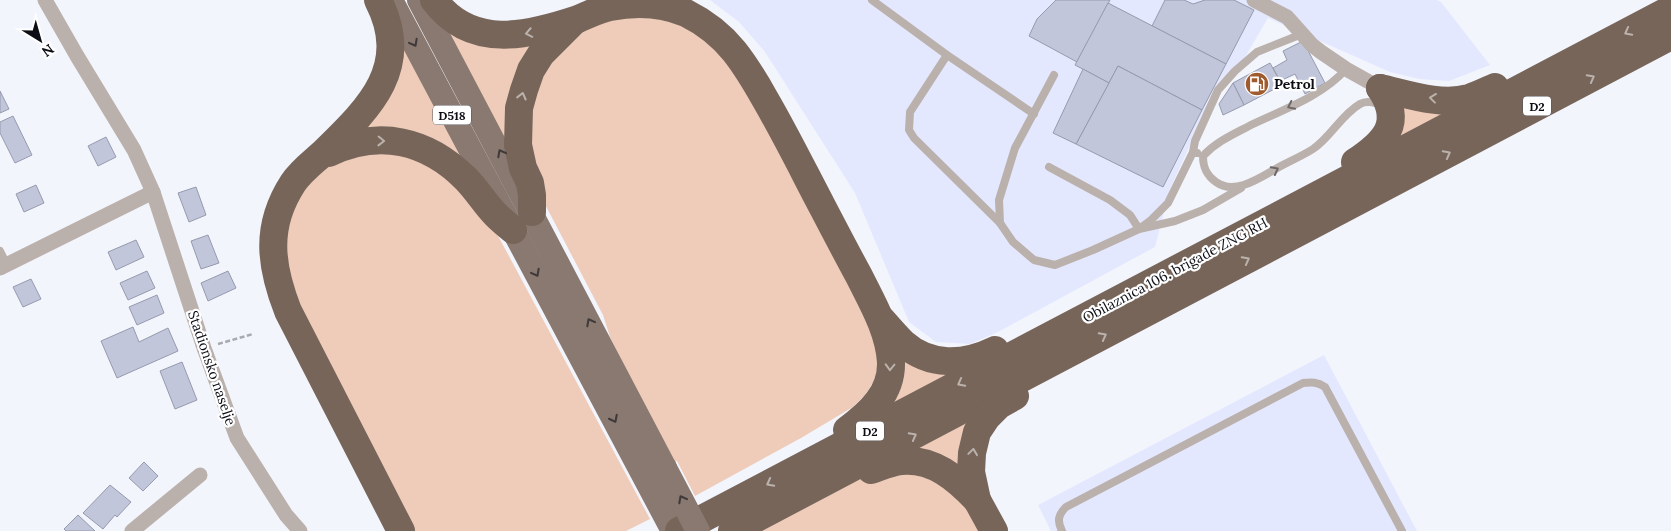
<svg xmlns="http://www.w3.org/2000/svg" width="1671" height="531" font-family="Lora,serif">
<rect width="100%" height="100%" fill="#f3f5fd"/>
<g fill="#e4e8ff">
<polygon points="710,0 1437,0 1441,2 1490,65 1449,81 1419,79 1390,72 1268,18 1244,59 1218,84 1170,189 1155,247 998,332 970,344 936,342 909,322 855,193 765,52 739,22"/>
<polygon points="1324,355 1417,531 1051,531 1038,505"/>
</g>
<g fill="#eeccb9">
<polygon points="604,12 665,12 728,53 881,339 876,377 866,394 853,407 801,438 695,496 677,461 672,464 610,337 603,315 538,191 529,170 532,78"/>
<polygon points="440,21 545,34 508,153"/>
<polygon points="402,36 473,172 351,137"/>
<polygon points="1399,97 1461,105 1393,140"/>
<polygon points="378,143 401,145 481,204 650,519 626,531 409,531 291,301 277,239 307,173"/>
<polygon points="895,349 960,368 880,417"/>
<polygon points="984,406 968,474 904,455"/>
<polygon points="897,467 940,473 984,531 749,531 851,480"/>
</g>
<g fill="#c2c6da" stroke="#969aae">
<polygon points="1056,0 1110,0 1077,62 1029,36 1037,19"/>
<polygon points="1165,0 1184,0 1193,4 1205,0 1234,0 1254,10 1226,64 1152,26"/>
<polygon points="1108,3 1226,64 1202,110 1118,66 1109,83 1075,65"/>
<polygon points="1303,41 1325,83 1305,94 1295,74 1280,81 1273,68 1287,60 1283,51"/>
<polygon points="1270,63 1282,85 1244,105 1233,83"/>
<polygon points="1118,66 1202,110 1163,187 1076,144"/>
<polygon points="1083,69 1109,83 1076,144 1053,133"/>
<polygon points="1233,83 1244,105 1223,115 1219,104"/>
<polygon points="0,91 9,109 0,113"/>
<polygon points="13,116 32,155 15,163 0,133 0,122"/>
<polygon points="106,137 116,157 98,166 88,146"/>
<polygon points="36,185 44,203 24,212 16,194"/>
<polygon points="196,187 206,215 189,222 178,193"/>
<polygon points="208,235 219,263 201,269 191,241"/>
<polygon points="136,240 144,257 116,270 108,252"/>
<polygon points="147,271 155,288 128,300 120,283"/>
<polygon points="228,271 236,288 208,301 201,283"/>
<polygon points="31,279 41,299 23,307 13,287"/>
<polygon points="157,295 164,313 137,325 129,307"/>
<polygon points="133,327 139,342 168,328 178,351 117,378 101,341"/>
<polygon points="182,362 197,400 175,409 160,371"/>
<polygon points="144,462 158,476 143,491 129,478"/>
<polygon points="110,485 131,502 117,517 115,515 103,529 83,513"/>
<polygon points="78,515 95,531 66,531 64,529"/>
</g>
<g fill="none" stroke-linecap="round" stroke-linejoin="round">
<polyline stroke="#a8aab1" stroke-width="2.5" stroke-dasharray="5 2.5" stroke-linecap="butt" points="218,344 253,334"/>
<g stroke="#bbb1ac" stroke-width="8">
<polyline points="872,0 947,55 1034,114"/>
<polyline points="947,55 910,112 909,130 914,138 1000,223"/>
<path d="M1346,69c-23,27 -66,42 -97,57 -17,9 -33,16 -46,30 0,11 3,19 13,26 19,14 45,-5 63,-15 11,-6 23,-11 34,-18 18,-12 28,-34 47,-45 7,-4 15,-1 22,1"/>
<polyline points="1054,75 1015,148 999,200 1000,223 1013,242 1034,260 1055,265 1093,250 1139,229 1150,221 1168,203 1193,152"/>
<polyline points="1197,153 1193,152 1195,141 1218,90 1235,71 1257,52 1302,34"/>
<polyline points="1049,167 1110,200 1130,215 1139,229 1175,221 1203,210 1241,188"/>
<polyline points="0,251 7,265"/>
<path d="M1062,531c-5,-10 -4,-16 4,-24l237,-124c9,-1 15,-1 22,4l77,144"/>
</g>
<g stroke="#bbb1ac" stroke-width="15">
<polyline points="45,0 77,56 134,150 153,192 204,348 237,438 286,515 300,531"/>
<polyline points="1254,0 1287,17 1312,45 1321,52 1346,69 1380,88"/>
<polyline points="0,268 153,192"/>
<polyline points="132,531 200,475"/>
</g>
<g stroke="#897970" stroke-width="24">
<polyline points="391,0 673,531"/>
<polyline points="419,0 665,468"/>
</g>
<g stroke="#77655a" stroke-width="28">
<path d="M378,0c35,68 -10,109 -56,154 -10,9 -21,17 -29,29 -28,43 -23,82 -5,128l113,220"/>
<path d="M434,0c37,50 93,36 144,19 10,-4 21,-10 32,-12 25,-5 52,-4 76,6 18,9 35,22 48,38 12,15 22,32 31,48 21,36 39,73 58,109 12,23 24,46 36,68 14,28 30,55 32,86 1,31 -21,51 -44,68"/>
<path d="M1380,88c27,6 61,18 89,10 9,-3 17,-7 26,-11"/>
<path d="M329,153c50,-24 98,-13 137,26 11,11 19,25 30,36 5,5 11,10 17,15"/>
<path d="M1355,162c30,-20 49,-39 25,-74"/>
<polyline points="532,212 532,195 530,183 523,168 518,145 519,108 524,90 531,70 541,54 573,22"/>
<path d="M882,320c7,8 14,16 21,23 27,24 61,22 92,7"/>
<path d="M871,470c9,-3 20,-8 30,-9 32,-3 55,17 76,39"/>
<polyline points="679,531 1671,9"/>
<polyline points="732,531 1671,36"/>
<polyline points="994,531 977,500 971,472 972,453 977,432 987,417 999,405 1015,396"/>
</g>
<polyline stroke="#897970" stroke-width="24" points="665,468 698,531"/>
</g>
<defs><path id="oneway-chevron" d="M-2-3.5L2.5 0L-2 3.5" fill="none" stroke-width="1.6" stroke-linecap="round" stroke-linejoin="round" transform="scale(1.25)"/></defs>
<g stroke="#bbb2ac">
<use href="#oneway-chevron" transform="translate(1628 32) rotate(152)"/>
<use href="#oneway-chevron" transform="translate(529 33) rotate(169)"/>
<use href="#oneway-chevron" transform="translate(1591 78) rotate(-28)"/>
<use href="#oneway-chevron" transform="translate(522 96) rotate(-76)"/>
<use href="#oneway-chevron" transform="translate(1433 98) rotate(-173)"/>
<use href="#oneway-chevron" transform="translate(381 141) rotate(1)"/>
<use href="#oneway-chevron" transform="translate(1447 154) rotate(-28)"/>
<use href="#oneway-chevron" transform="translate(1246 260) rotate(-28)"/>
<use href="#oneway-chevron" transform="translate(1103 336) rotate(-28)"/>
<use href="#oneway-chevron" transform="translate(890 367) rotate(92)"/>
<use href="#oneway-chevron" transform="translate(961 383) rotate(152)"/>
<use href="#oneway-chevron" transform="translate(913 436) rotate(-28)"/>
<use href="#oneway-chevron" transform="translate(973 452) rotate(-82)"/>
<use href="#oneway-chevron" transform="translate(770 483) rotate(152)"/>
</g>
<g stroke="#3f3939">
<use href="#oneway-chevron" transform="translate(414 43) rotate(62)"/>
<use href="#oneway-chevron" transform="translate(501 153) rotate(-118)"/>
<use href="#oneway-chevron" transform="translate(536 273) rotate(62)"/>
<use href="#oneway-chevron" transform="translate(590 322) rotate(-118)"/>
<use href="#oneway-chevron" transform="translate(614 419) rotate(63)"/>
<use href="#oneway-chevron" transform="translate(682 499) rotate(-118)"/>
</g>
<g stroke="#6d6868">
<use href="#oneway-chevron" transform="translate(1291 106) rotate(154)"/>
<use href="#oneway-chevron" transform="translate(1275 170) rotate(-28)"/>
</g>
<defs>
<g id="fuel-disc" transform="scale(1.25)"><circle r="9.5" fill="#9f5a2e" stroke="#fff"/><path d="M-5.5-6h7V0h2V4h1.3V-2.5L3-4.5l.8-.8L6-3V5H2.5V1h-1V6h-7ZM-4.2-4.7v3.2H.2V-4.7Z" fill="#fff"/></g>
</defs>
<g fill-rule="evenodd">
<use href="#fuel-disc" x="1257" y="84"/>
</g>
<g text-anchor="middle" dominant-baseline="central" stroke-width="4.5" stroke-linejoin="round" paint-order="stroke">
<g fill="#fff" stroke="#56565b" stroke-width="1">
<rect x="1523" y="96.5" width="28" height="19" rx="4"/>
<rect x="433" y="105.5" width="38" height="19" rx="4"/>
<rect x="856" y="421.5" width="28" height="19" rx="4"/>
</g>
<g font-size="12" font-weight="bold" fill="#0d0e15">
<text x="1537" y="106">D2</text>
<text x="452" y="115">D518</text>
<text x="870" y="431">D2</text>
</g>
<g font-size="14" font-weight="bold" fill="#0d0e15" stroke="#fff" text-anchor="start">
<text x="1274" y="84">Petrol</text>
</g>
<g font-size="14" fill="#0d0e15" stroke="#fff">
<text transform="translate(1175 270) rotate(-28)">Obilaznica 106. brigade ZNG RH</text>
<text transform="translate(212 368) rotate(71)">Stadionsko naselje</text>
</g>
</g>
<g transform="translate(40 40) rotate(143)" stroke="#ffffff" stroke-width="4" paint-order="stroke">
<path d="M0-4L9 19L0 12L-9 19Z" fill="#0d0e15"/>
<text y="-8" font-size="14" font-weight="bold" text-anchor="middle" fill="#0d0e15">N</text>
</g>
</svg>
